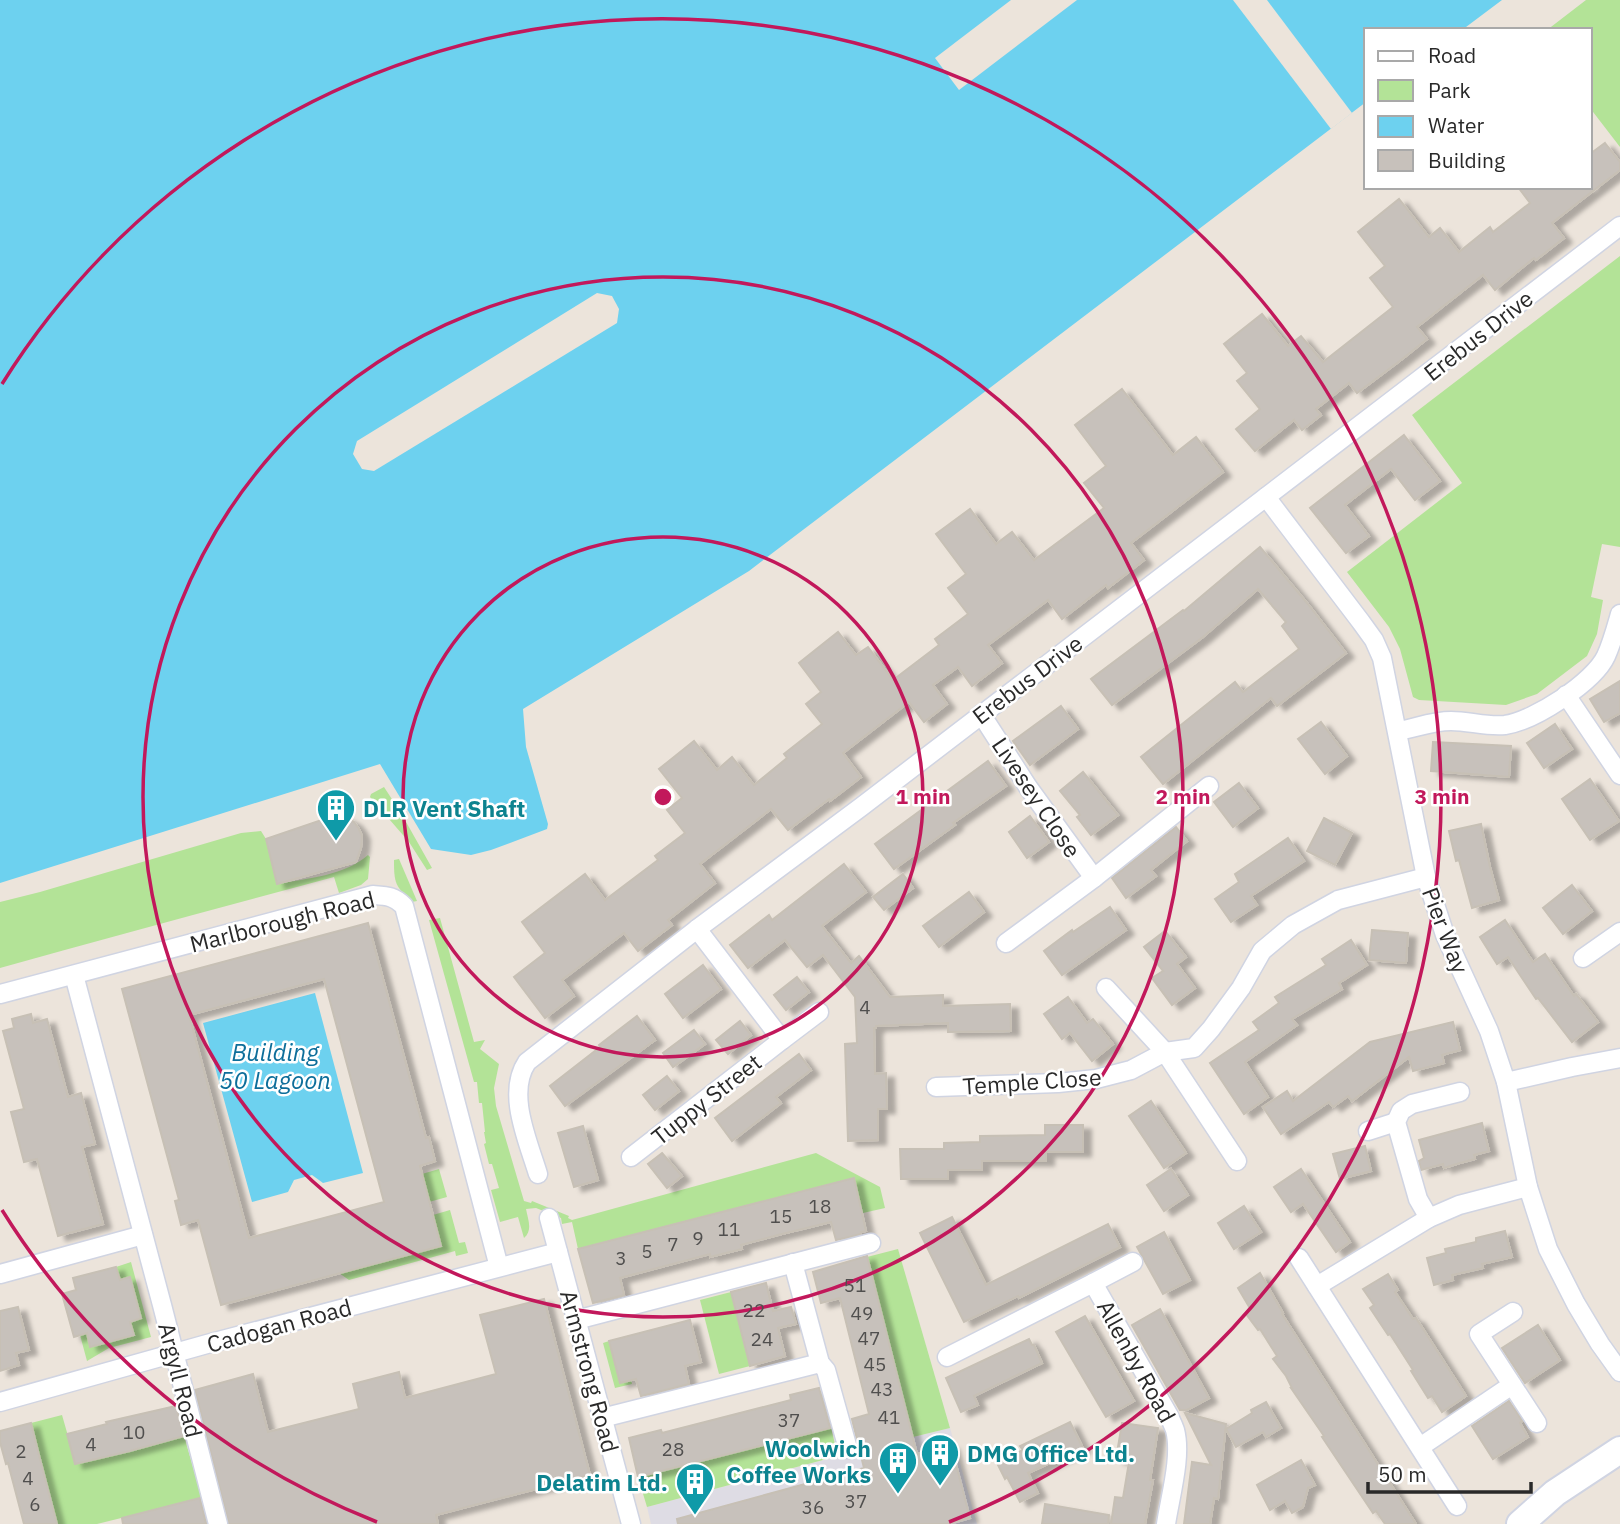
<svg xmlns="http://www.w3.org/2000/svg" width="1620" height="1524" font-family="'IBM Plex Sans',sans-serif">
<defs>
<filter id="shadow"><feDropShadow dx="8" dy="4.5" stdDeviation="2" flood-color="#0004"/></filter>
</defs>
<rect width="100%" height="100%" fill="#ece4db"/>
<polygon fill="#dedce4" points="950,1428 977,1524 651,1524 647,1507 877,1446"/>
<g fill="#b3e397">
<polygon points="1586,0 1620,0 1620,147 1590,108 1590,30 1547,30"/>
<polygon points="1620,256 1620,547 1602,544 1591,597 1603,600 1597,634 1587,656 1537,694 1506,705 1419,700 1413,697 1400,649 1389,627 1347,572 1462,483 1412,415"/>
<polygon points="384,787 401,813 432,868 427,870 409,842 370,797 371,794"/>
<path d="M261,831l5,8 11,45c31,-6 67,-8 91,-29l2,2 -2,22 -7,6 -22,8 -5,-16c-111,30 -223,60 -334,91v-66l40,-10 201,-59z"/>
<path d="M399,859l18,42 -5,1c-17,-16 -18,-19 -18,-42z"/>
<path d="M440,918l34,124 11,-2 -5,9 19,15 -5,24 2,18 28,95 7,2 1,-2 37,15 -1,2 4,2 244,-67 64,34 5,21 -22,5 -10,-35 -275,71 -6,-27 -10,2 -1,-6 -25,-10 -10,1c2,11 7,21 -2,29l-6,-21 -18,5 -9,-32 8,-2 -7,-24h-3l-5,-20 2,-1 -2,-11h1l-3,-29h-3l-2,-21h-3l-45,-162z"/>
<polygon points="439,1169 447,1197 429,1202 422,1174"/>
<polygon points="450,1210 459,1243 465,1242 468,1253 456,1256 455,1251 349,1280 339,1273 441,1246 433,1215"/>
<polygon points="898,1249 950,1428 913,1437 867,1257"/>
<polygon points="131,1262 151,1337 109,1348 87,1361 80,1335 87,1333 91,1347 134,1335 130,1322 141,1318 130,1278 120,1280 116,1267"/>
<polygon points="731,1292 750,1366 719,1374 700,1300"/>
<polygon points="609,1341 620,1383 631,1380 632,1384 615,1388 603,1343"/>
<polygon points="62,1415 76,1464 130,1451 184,1436 202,1498 97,1524 57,1524 31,1423"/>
<polygon points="831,1428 838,1456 647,1507 638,1477"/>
</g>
<g fill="#6dd1ef">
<polygon points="0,0 1502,0 1462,30 1366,30 1366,102 749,571 523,709 526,747 548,824 547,829 491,850 471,855 431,849 380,764 0,883"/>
<polygon points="315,993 363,1173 323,1183 312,1175 294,1180 288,1192 252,1202 203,1023"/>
</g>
<g fill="#ece4db">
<polygon points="1011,0 1077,0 959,90 935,58"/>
<polygon points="1233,0 1267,0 1352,113 1331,129"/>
<polygon points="597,293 612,296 619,309 617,323 374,471 362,469 353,454 357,441"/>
</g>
<g fill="#c7c1bb" stroke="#c7c0b5" stroke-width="2" fill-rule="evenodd" filter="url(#shadow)">
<polygon points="1605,143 1620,162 1620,170 1552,223 1564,238 1536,260 1534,258 1495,290 1483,275 1417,327 1427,339 1401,360 1357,393 1349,383 1316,409 1321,415 1302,430 1294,420 1255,451 1236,429 1260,409 1237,381 1247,373 1224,344 1262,314 1288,346 1301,336 1323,362 1393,307 1370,278 1385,266 1358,232 1399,199 1429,237 1440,228 1459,252 1490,227 1493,232 1530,203 1518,187 1590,187 1590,154"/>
<polygon points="1122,389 1173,455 1196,437 1223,472 1131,543 1144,560 1108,588 1106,585 1062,619 1048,600 988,645 1002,663 972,686 958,667 933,685 947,704 924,722 909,702 843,753 861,777 830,801 829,799 788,830 771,809 700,864 715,883 668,920 672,925 638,951 624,933 562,980 574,996 545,1018 514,977 545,953 522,922 585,874 605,900 658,860 655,856 685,833 667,810 682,798 659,769 694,741 717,770 732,757 754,785 787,758 784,754 822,724 806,704 821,692 799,663 838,632 856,655 868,647 893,680 939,645 935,639 968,614 948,588 966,574 936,534 970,509 996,544 1012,532 1034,560 1104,508 1084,483 1106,466 1075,425"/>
<polygon points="1404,435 1440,481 1415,500 1391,469 1345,505 1369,536 1346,553 1310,508"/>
<polygon points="1260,547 1307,603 1346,653 1277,706 1271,698 1163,784 1141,757 1235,682 1243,692 1299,649 1282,626 1286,622 1258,589 1203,637 1112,705 1091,679 1183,610 1184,611"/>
<polygon points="1620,681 1620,713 1604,722 1590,699"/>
<polygon points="1061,706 1078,729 1030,765 1013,741"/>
<polygon points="1321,722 1347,756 1325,774 1298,739"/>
<polygon points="1555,724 1572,749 1544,768 1527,743"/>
<polygon points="1433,742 1511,746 1509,777 1431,771"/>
<polygon points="988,761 1006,786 953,823 955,825 894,869 875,844"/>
<polygon points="1083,772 1118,815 1091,835 1077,817 1080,815 1060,791"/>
<polygon points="1590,779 1619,821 1590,840 1562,799"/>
<polygon points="1239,783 1258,808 1233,827 1214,802"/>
<polygon points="339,814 354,822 359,829 362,836 361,848 356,862 277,884 266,839"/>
<polygon points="1030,816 1049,842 1027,858 1009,832"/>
<polygon points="1324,818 1352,833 1335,865 1307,851"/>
<polygon points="1481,824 1490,867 1499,900 1472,908 1459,860 1456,861 1449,831"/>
<polygon points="1176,827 1187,841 1151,870 1156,876 1126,898 1112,878"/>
<polygon points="1288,838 1304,861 1251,896 1257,905 1231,922 1215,899 1239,882 1235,874"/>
<polygon points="844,864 866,892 822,926 851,963 859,956 890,997 943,995 943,1006 1010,1004 1011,1031 948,1032 948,1023 876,1026 876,1028 874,1028 875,1074 886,1073 887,1109 878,1109 878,1140 848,1141 845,1044 857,1043 855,997 823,955 807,967 785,940 748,968 730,945 769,915 772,920"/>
<polygon points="903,874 913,888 884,910 873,897"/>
<polygon points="1572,885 1592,911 1563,934 1543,908"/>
<polygon points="969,892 984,912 939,947 923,926"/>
<polygon points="1110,907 1126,930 1062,975 1044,951 1072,930 1073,932"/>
<polygon points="1505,920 1533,962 1545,954 1574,996 1576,994 1598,1022 1572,1042 1538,998 1536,999 1508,957 1497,964 1480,937"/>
<path d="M368,923l58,215 3,-1 6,24 -15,5 21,80 -220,59 -23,-85 -17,5 -6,-24 4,-1 -57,-211zM324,979l60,223 -135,36 -60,-223z"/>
<polygon points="1372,930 1408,933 1406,963 1369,960"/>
<polygon points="1165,931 1186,957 1177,964 1195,988 1172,1005 1152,978 1163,971 1144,947"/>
<polygon points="1351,940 1367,965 1339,983 1342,989 1292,1019 1297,1025 1245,1062 1268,1097 1244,1114 1210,1063 1259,1030 1253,1022 1279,1003 1275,997 1326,965 1322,959"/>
<polygon points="703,965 721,989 683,1018 665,994"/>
<polygon points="797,977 809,992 786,1010 774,995"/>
<polygon points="1068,997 1087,1023 1093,1019 1113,1044 1092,1061 1070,1033 1062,1039 1044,1014"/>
<polygon points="31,1014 33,1023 47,1019 68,1097 81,1093 95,1144 82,1147 103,1224 58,1236 37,1159 24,1162 11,1112 24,1109 3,1031 14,1028 12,1019"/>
<polygon points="637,1016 655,1040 565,1106 550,1086 600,1047 599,1045"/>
<polygon points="740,1021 751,1035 728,1054 716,1040"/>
<polygon points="1453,1022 1460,1050 1442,1055 1444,1063 1413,1071 1409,1057 1352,1101 1348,1096 1333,1107 1329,1102 1281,1134 1263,1107 1287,1091 1293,1101 1370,1042"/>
<polygon points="694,1030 705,1044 673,1067 663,1053"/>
<polygon points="799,1054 811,1070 776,1097 781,1103 732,1141 715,1118"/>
<polygon points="667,1076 679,1091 655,1110 643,1095"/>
<polygon points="1151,1101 1186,1153 1164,1168 1129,1116"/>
<polygon points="1482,1123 1489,1151 1474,1155 1475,1159 1460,1163 1444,1168 1443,1164 1421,1170 1419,1161 1424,1158 1419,1140"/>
<polygon points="1045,1125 1083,1125 1083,1152 1046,1152 1046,1161 982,1161 982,1170 948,1170 948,1179 901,1179 900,1149 944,1149 944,1143 980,1142 980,1136 1045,1135"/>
<polygon points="583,1126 598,1180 574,1187 558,1133"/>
<polygon points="1365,1146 1371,1171 1340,1179 1333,1154"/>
<polygon points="662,1153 682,1176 667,1188 648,1164"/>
<polygon points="1171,1169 1188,1195 1164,1211 1147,1185"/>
<polygon points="1301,1169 1350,1242 1336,1252 1303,1204 1291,1212 1274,1187"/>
<polygon points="854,1178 866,1231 861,1232 861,1234 836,1240 831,1222 778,1235 741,1245 742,1249 710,1257 710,1254 620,1278 624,1295 593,1303 578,1249"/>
<polygon points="1244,1206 1261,1232 1234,1249 1218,1223"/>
<polygon points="952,1217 986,1285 1108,1224 1120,1247 1019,1298 1018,1296 964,1322 920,1233"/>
<polygon points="1505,1231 1512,1257 1482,1264 1483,1268 1452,1275 1453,1280 1434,1285 1427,1258 1446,1253 1445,1249 1476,1242 1476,1238"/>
<polygon points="1164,1232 1190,1280 1163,1294 1137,1247"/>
<polygon points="867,1256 917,1454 951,1445 970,1518 949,1524 678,1524 677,1519 864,1468 852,1419 869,1414 840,1298 821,1303 813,1272"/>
<polygon points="116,1267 120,1280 130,1277 141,1318 130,1322 134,1335 90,1347 87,1333 74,1337 62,1294 76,1290 73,1278"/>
<polygon points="1260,1273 1283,1313 1282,1314 1416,1524 1385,1524 1376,1511 1373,1513 1322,1437 1324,1436 1291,1388 1292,1388 1286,1376 1273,1359 1277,1356 1260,1329 1258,1330 1246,1314 1251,1310 1238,1288"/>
<polygon points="1388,1274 1398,1290 1395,1292 1413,1319 1416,1318 1466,1396 1442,1412 1432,1396 1428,1398 1411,1371 1413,1370 1390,1334 1388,1335 1370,1308 1374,1305 1363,1289"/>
<polygon points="766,1283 773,1311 791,1307 796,1324 778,1328 785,1356 750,1366 731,1292"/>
<polygon points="544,1299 590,1475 436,1515 438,1524 229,1524 195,1390 253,1374 268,1432 359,1409 353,1384 399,1372 405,1398 496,1374 480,1315"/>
<polygon points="18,1307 29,1350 16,1353 19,1365 0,1371 0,1311"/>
<polygon points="1160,1309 1209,1398 1187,1410 1180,1410 1132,1325"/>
<polygon points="1085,1316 1134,1401 1106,1417 1056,1332"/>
<polygon points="690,1320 701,1362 685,1366 689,1384 641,1396 636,1379 620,1383 609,1341"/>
<polygon points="1538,1325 1560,1360 1525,1383 1502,1348"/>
<polygon points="1029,1339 1032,1345 1034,1345 1042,1363 974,1396 978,1405 961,1412 946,1378"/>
<polygon points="819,1388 830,1428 638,1477 629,1438 661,1430 662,1433 791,1400 790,1395"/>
<polygon points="1509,1401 1522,1421 1520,1423 1528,1437 1493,1459 1472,1426"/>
<polygon points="1266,1402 1281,1428 1266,1437 1263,1432 1236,1447 1226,1429 1252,1413 1251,1410"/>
<polygon points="176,1406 184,1436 130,1451 75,1464 67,1434 107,1424 106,1422"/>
<polygon points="1185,1413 1226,1424 1218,1499 1214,1498 1210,1524 1184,1524 1192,1462 1211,1465"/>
<polygon points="1070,1422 1083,1448 1028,1473 1038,1493 1020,1502 1007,1477 1005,1479 997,1463 1023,1450 1020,1446"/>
<polygon points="31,1423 39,1455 57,1524 24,1524 8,1463 6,1464 0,1442 0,1431"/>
<polygon points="1122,1423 1158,1428 1150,1480 1153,1480 1145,1524 1111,1524 1115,1497 1123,1498 1129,1462 1116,1459"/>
<polygon points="1301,1460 1315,1485 1308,1488 1303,1507 1292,1513 1285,1501 1270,1510 1257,1485"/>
<polygon points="200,1498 206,1524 123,1524 122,1518"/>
<polygon points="1045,1504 1109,1515 1108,1524 1042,1524"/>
</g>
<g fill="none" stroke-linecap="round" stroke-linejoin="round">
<g stroke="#d0d4e2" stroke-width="21">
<g id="street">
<polyline points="1266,497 1361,622 1374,640 1382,658 1426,877 1445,935 1489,1031 1506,1082 1528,1187 1548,1249 1576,1304 1600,1344 1620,1372"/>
<polyline points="1566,695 1620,775"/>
<polyline points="981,714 1028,787 1094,878"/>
<path d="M1398,731c18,-3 34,-10 53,-10 18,0 36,6 54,4 29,-4 89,-43 101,-69 6,-13 10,-28 14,-42"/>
<polyline points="1006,943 1094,878 1209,786"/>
<polyline points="1583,958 1620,932"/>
<polyline points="74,975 162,1305 218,1524"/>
<polyline points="1106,988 1165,1052 1237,1161"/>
<path d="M0,994l373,-99c14,1 21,1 31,11l95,361"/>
<polyline points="782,1040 819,1012"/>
<polyline points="1506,1082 1572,1067 1620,1058"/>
<polyline points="936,1087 1058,1083 1096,1079 1131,1070 1165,1052 1194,1048 1211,1029 1241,988 1262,951 1293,925 1338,900 1426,877"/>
<polyline points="1368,1131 1396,1122"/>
<polyline points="631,1157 782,1040 697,929"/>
<path d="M538,1174c-10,-33 -32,-81 -11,-112l170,-133 164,-122 759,-581"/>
<polyline points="549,1218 631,1524"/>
<polyline points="1429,1218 1418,1199 1396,1122 1401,1111 1412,1104 1460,1092"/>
<polyline points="1299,1258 1457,1506"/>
<polyline points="793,1263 820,1363 826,1370 848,1449"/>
<polyline points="0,1274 143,1235"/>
<polyline points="1093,1283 1133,1262"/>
<polyline points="1317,1286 1429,1218 1459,1205 1528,1187"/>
<polyline points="1513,1312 1479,1334 1537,1423"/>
<polyline points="576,1320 871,1243"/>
<path d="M947,1357l146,-74 75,131c2,5 5,10 7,16 7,26 -5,67 -9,94"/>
<polyline points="0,1402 207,1344 558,1252"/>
<polyline points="602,1418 820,1363"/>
<polyline points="1420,1447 1512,1385"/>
</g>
</g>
<g stroke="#d0d4e2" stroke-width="30">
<polyline id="secondary" points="1520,1524 1555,1493 1620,1450"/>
</g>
<use href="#street" stroke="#fff" stroke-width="18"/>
<use href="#secondary" stroke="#fff" stroke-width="26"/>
</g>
<g fill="none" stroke="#c2185b" stroke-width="3.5">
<circle cx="663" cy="797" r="260"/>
<circle cx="663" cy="797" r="520"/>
<path d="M377 1522A779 779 0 0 1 2 1210M2 384A779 779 0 1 1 949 1522"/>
</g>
<defs>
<g id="building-pin" transform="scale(2.0125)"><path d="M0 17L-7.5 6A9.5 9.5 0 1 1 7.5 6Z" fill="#0f9aa8" stroke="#fff"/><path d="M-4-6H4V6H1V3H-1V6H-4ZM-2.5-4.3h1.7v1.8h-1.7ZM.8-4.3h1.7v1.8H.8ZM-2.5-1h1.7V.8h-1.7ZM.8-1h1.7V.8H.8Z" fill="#fff"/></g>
</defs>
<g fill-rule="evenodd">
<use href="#building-pin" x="336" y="808"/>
<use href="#building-pin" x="940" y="1453"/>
<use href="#building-pin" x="898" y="1461"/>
<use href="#building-pin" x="695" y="1482"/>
</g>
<g text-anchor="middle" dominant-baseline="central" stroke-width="5" stroke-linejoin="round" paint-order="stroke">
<g font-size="19" fill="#504f4e">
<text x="865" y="1007">4</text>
<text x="820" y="1206">18</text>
<text x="781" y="1216">15</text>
<text x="729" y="1229">11</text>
<text x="698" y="1238">9</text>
<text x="673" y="1244">7</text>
<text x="647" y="1251">5</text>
<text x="621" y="1258">3</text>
<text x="855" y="1285">51</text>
<text x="754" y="1310">22</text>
<text x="862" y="1313">49</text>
<text x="869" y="1338">47</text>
<text x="762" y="1339">24</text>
<text x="875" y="1364">45</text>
<text x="882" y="1389">43</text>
<text x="889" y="1417">41</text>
<text x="789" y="1420">37</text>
<text x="134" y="1432">10</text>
<text x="91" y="1444">4</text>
<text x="673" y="1449">28</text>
<text x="21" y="1451">2</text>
<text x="28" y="1478">4</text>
<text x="856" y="1501">37</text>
<text x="35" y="1504">6</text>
<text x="813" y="1507">36</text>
</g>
<g font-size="23" fill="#292929" stroke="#fff">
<text transform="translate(1478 335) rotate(-38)">Erebus Drive</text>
<text transform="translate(1027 679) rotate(-37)">Erebus Drive</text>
<text transform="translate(1037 797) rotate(56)">Livesey Close</text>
<text transform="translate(282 921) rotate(-14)">Marlborough Road</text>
<text transform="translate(1446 930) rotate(69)">Pier Way</text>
<text transform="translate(1032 1081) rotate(-4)">Temple Close</text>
<text transform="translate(706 1099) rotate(-38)">Tuppy Street</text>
<text transform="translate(279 1325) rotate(-15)">Cadogan Road</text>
<text transform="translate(1137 1361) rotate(61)">Allenby Road</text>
<text transform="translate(590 1371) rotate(75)">Armstrong Road</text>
<text transform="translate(181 1380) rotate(76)">Argyll Road</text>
</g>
<g font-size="23" font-weight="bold" fill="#0d838f" stroke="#fff" text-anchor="start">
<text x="363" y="808">DLR Vent Shaft</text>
<text x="871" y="1448" text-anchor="end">Woolwich<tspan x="871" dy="26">Coffee Works</tspan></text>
<text x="967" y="1453">DMG Office Ltd.</text>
<text x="668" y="1482" text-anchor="end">Delatim Ltd.</text>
</g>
<g font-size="24" font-style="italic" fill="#0d6e9a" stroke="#fff">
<text x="275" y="1052">Building<tspan x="275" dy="28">50 Lagoon</tspan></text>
</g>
</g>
<circle cx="663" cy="797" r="10" fill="#c2185b" stroke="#fff" stroke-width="3.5"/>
<g font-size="21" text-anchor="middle" font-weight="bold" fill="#c2185b" stroke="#fff" stroke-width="5" stroke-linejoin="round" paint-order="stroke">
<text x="923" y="804">1 min</text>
<text x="1183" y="804">2 min</text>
<text x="1442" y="804">3 min</text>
</g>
<rect x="1364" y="28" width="228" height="161" fill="#ffffff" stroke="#a9a9a9" stroke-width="2"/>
<rect x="1378" y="51" width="35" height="10" fill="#ffffff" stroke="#a9a9a9" stroke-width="2"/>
<text x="1428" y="63" font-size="21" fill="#292929">Road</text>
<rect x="1378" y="80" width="35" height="21" fill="#b3e397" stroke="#a9a9a9" stroke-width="2"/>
<text x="1428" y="98" font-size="21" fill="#292929">Park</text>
<rect x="1378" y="116" width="35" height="21" fill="#6dd1ef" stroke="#a9a9a9" stroke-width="2"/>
<text x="1428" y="133" font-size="21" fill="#292929">Water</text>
<rect x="1378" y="150" width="35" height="21" fill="#c7c1bb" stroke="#a9a9a9" stroke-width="2"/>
<text x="1428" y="168" font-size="21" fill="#292929">Building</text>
<path d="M1368 1482v10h163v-10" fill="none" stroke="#292929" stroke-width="3.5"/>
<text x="1378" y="1482" font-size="21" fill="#292929" stroke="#ffffff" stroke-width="5" paint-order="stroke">50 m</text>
</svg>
